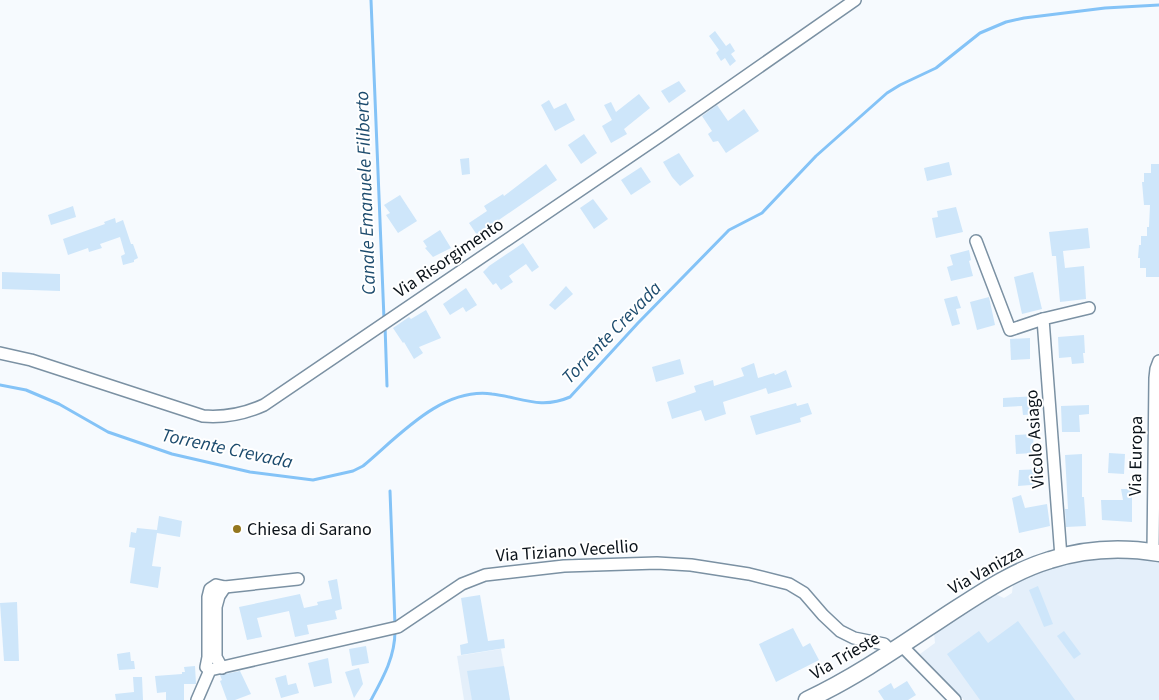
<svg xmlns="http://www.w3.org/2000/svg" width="1159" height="700" font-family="'Source Sans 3',sans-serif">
<rect width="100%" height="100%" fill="#f6fafe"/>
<g fill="#e4effa">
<polygon points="1099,559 1142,559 1159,561 1159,700 964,700 920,654 935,643 934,633 995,594 1004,598 1012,593 1013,583 1054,567"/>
<polygon points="501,649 510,700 464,700 457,656"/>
</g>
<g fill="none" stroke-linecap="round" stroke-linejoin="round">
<g stroke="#84c3f7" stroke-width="3">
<polyline points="371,0 384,319"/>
<polyline points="385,325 387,386"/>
<path d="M0,385l26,5 33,14 49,28 64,22 78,18 63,8 40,-9 10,-5c35,-29 78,-79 129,-72 28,3 48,16 78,3l68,-74 91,-93 33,-17 54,-57 71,-63 13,-8 36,-17 44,-35 26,-11 18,-4 81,-10 54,-3"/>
<polyline points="390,491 395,625"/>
<path d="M371,700c12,-22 24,-43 24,-69"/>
</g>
</g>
<g fill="#cee6fa">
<polygon points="715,31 726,46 730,43 735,51 731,54 736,61 730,66 725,58 721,61 716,53 719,50 709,36"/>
<polygon points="679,81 686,91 669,103 661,91"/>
<polygon points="639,94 650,108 624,129 627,134 611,143 602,126 612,120 604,105 611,102 616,112"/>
<polygon points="549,100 554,109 566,103 575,120 555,131 541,105"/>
<polygon points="717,105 728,121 744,109 759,131 726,153 718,141 713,142 708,134 712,131 702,116"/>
<polygon points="584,134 597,153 581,164 568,145"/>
<polygon points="679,153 694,176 680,186 672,177 663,162"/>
<polygon points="469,158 470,174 462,175 460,159"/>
<polygon points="949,162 952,175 927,181 924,168"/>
<polygon points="546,164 557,180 477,235 469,223 487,211 484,206 503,194 504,196"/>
<polygon points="1151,164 1159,164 1159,277 1146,277 1146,268 1140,268 1140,258 1138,258 1139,245 1141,245 1141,236 1147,236 1147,227 1149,227 1150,205 1144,205 1142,182 1144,182 1144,173 1151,173"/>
<polygon points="641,167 651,182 631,195 621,180"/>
<polygon points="400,195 417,221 398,233 386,215 390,213 384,205"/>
<polygon points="593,199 608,219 594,229 580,208"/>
<polygon points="73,206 76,217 51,225 48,215"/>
<polygon points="956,207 963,232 936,238 932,218 938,217 937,211"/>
<polygon points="115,218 116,223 123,220 131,244 133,244 138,258 134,260 134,262 123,265 121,256 125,254 120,237 100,244 102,248 89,252 88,248 68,255 63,239 105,224 104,222"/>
<polygon points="1088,228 1090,248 1063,251 1065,268 1084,266 1086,299 1060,302 1056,256 1052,256 1049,232"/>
<polygon points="440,230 451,248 433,257 425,248 427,247 423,241"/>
<polygon points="523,243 539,267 532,272 526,264 509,276 513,282 501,290 496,283 493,285 483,272 489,266"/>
<polygon points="969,250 971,260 969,261 973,276 951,281 947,267 953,265 950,255"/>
<polygon points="2,272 60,274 60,291 2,289"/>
<polygon points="1033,272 1042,309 1022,314 1014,277"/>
<polygon points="566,286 573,294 555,310 549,305"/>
<polygon points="466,288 477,305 466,312 463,307 450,315 443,304"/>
<polygon points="957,296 961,308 956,309 960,324 952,326 944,299"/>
<polygon points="989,297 995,325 977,330 970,302"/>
<polygon points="426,310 441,338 419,347 423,353 414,359 404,342 403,343 393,328 409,317 411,319"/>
<polygon points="1084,335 1085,353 1083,353 1084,363 1072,364 1071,357 1059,358 1058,337"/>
<polygon points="1030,338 1030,359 1011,360 1010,339"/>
<polygon points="680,359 684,374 656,382 652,367"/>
<polygon points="754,363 758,378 774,373 775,375 786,370 792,387 768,394 766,388 723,402 726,414 705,421 701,410 672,419 667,402 696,392 694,386 713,380 714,386 744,376 741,368"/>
<polygon points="1036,396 1037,414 1023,415 1022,406 1003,407 1003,398"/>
<polygon points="796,403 797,406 808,403 812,414 800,418 801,422 756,435 750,416"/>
<polygon points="1089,405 1089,414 1079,415 1080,432 1062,432 1061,406"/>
<polygon points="1033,434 1034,453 1016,454 1015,435"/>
<polygon points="1109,453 1125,454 1124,474 1108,473"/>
<polygon points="1082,454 1082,497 1084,497 1086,526 1066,527 1065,509 1068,509 1065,455"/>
<polygon points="1042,469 1043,484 1018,486 1019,470"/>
<polygon points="1121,489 1132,489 1132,522 1102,520 1101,500 1123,500"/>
<polygon points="1021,495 1025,508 1047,504 1050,526 1019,533 1012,498"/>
<polygon points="159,516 182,521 180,537 157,533 152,566 161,567 158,588 130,583 135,548 129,547 131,532 136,533 137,528 157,530"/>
<polygon points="337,579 342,609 335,611 337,619 307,625 309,634 295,637 289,611 257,618 262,637 247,640 239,607 300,594 304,608 318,605 317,602 332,599 328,581"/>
<polygon points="1038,586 1053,624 1044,627 1029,590"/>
<polygon points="480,595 488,641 504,639 505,648 461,655 460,645 468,643 461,598"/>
<polygon points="17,602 19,661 4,661 0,603"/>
<polygon points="1018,621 1075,700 980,700 947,654 979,631 988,643"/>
<polygon points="793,628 803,647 810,643 819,660 776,682 759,644"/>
<polygon points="1064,631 1081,654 1074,659 1057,636"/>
<polygon points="366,646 369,663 352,666 349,649"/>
<polygon points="130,652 131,661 134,661 135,669 119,670 117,654"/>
<polygon points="328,658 332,683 314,687 308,663"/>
<polygon points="195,666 196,684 184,684 184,700 166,700 166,692 157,693 155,676 182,674 182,672 185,672 184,667"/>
<polygon points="504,666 510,700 472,700 467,671"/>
<polygon points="359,668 363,684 354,698 345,672"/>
<polygon points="240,671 251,694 235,700 227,700 220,681 222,680 220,675"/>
<polygon points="286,675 288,685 296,683 299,693 281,698 275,678"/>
<polygon points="133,677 142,677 143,700 116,700 115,694 134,692"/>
<polygon points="907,681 916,695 908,700 884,700 878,691 891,683 894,689"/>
</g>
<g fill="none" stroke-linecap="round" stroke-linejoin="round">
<g stroke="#7b91a3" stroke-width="14">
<g id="street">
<polyline points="976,241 1010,330 1043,319"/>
<path d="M0,353l31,7 172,56c23,2 41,-2 61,-11l396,-269 195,-136"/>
<polyline points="1153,552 1155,378 1156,369 1159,361"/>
<polyline points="1061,557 1043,319 1089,308"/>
<polyline points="225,587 298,579"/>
<polyline points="901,645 955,700"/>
<polyline points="210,670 206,667 208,657 208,597 210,589 216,585 225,587 219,596 216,607 216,657 222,668"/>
<polyline points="197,700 210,670 398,627 462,584 485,575 564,566 657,563 691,565 749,574 789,584 804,593 823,615 840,631 854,638 884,644 892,652"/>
</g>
</g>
<g stroke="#7b91a3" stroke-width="19">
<path id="secondary" d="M807,700c51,-24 96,-56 143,-87 31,-20 63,-42 100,-53 34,-11 73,-13 109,-7"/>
</g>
<use href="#street" stroke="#fff" stroke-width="11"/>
<use href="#secondary" stroke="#fff" stroke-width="16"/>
</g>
<circle fill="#94771f" stroke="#fff" stroke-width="2" cx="237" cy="529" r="5"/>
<g text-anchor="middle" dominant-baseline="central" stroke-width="4" stroke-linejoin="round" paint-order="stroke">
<g font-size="18" fill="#0b131a" stroke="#fff">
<text transform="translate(449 258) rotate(-34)">Via Risorgimento</text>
<text transform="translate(1035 439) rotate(-94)">Vicolo Asiago</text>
<text transform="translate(1136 456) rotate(-89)">Via Europa</text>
<text transform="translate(567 551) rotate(-4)">Via Tiziano Vecellio</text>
<text transform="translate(986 570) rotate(-29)">Via Vanizza</text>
<text transform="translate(845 656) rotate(-30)">Via Trieste</text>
</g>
<g font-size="18" fill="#0b131a" stroke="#fff" text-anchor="start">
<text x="247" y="529">Chiesa di Sarano</text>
</g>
<g font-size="19" font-style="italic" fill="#1c4b6d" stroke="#fff">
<text transform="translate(366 193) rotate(-92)">Canale Emanuele Filiberto</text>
<text transform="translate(612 333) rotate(-46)">Torrente Crevada</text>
<text transform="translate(227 449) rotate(12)">Torrente Crevada</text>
</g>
</g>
</svg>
